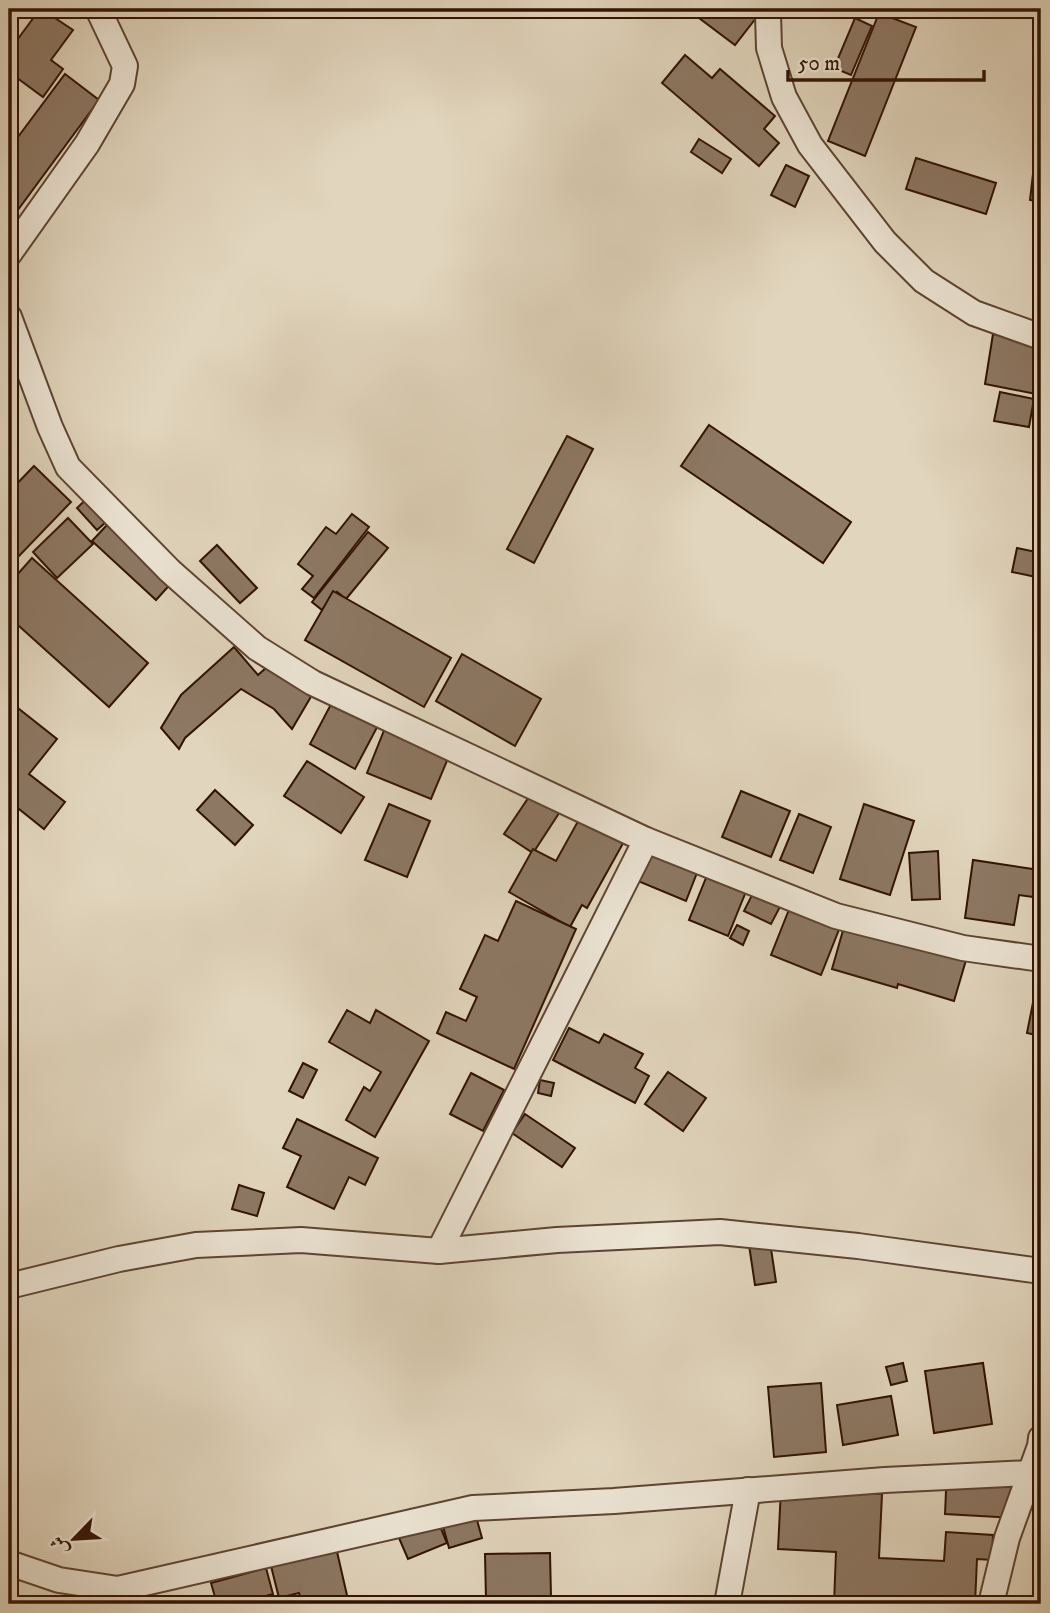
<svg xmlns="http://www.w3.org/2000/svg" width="1050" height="1613" font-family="'IM FELL DW Pica',Amiri,serif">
<rect width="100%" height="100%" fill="#e1d5bd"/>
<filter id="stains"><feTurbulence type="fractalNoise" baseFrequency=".00286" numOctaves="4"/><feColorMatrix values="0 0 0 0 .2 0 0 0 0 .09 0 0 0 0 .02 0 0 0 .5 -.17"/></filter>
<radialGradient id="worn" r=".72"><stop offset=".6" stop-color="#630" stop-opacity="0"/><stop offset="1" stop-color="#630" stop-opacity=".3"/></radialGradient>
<g fill="#8d7864" stroke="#311303" stroke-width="2">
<polygon points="40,9 52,9 58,13 55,18 73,30 51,60 63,69 43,97 9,72 9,51"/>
<polygon points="687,9 763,9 735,45"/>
<polygon points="977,9 995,9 993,15"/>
<polygon points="879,13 916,27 865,156 828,141"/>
<polygon points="855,18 872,26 851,75 834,68"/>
<polygon points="685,55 712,78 720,69 775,116 764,129 779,143 759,166 662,83"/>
<polygon points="65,74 99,100 9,222 9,149"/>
<polygon points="1041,105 1041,202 1030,200"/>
<polygon points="699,139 731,159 722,173 691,152"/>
<polygon points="916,158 996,183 986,214 906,189"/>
<polygon points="786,165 809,176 795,207 771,195"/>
<polygon points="993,334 1041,342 1041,395 985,384"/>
<polygon points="1000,392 1034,399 1029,427 994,421"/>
<polygon points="1037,409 1041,409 1041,430 1039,431"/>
<polygon points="709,425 851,522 823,563 681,466"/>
<polygon points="567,436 593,449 534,563 507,549"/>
<polygon points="34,466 71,502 17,558 9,550 9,492"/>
<polygon points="95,491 115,514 97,530 77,508"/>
<polygon points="121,510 184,569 156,600 92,541"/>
<polygon points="352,514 369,527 314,598 302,589 313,576 298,564 326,527 336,534"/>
<polygon points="68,518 93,544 57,578 33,552"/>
<polygon points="368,532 388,548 346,599 337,592 322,610 312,602"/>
<polygon points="217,545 257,588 240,603 200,561"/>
<polygon points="1017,548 1041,553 1041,578 1012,572"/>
<polygon points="9,554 18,563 9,573"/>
<polygon points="32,558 148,663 109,707 9,617 9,584"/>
<polygon points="333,591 451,658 424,707 305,640"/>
<polygon points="234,647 258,675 277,658 319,683 292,729 274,709 241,689 185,738 179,749 161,728 181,695"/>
<polygon points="462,654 541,699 515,746 436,701"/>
<polygon points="338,691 383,716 355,769 310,744"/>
<polygon points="9,701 57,739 29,774 65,802 44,829 9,801"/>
<polygon points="389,718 454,744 431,799 367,773"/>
<polygon points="307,761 364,797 341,833 284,796"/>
<polygon points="535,788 563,807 533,853 504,834"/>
<polygon points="215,790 253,825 235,845 197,810"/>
<polygon points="741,791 790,811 771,857 722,837"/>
<polygon points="389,804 430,821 407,877 365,860"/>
<polygon points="864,804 914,821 890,895 840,879"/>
<polygon points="587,805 631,829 587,908 582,905 570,927 509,892 533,849 556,861"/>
<polygon points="799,814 831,827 813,873 780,860"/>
<polygon points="1037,839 1041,840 1041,898 1019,895 1014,925 965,918 973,860 1033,869"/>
<polygon points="653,845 700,865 686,901 638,881"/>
<polygon points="938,851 940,899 912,900 909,853"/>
<polygon points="712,863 751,879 728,936 689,920"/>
<polygon points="756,887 783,901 771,924 744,911"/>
<polygon points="516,901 576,929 514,1069 437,1033 446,1012 466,1021 477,997 460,989 485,935 498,941"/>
<polygon points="790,907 840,927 821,975 771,955"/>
<polygon points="846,920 971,943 954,1001 898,984 897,988 832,969"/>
<polygon points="737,925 749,931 743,945 730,938"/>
<polygon points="1041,962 1041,1036 1027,1033"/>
<polygon points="347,1010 370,1023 376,1010 429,1041 375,1137 346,1120 364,1087 370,1091 381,1072 329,1042"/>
<polygon points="569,1028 599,1043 604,1034 643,1054 635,1068 649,1076 635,1103 553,1060"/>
<polygon points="303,1063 317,1070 303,1098 289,1091"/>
<polygon points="668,1072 706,1098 683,1131 645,1104"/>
<polygon points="471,1073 504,1090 483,1131 450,1114"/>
<polygon points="540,1080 554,1083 551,1096 538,1093"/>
<polygon points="525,1114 575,1148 562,1167 512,1133"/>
<polygon points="297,1119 378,1158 365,1185 349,1177 334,1209 287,1187 301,1156 283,1148"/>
<polygon points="239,1185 264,1193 257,1216 232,1209"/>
<polygon points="770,1242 776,1282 755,1285 749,1245"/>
<polygon points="903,1363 907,1381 891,1385 886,1367"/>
<polygon points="983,1363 992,1424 934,1433 925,1371"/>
<polygon points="821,1383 826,1452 774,1457 768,1387"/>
<polygon points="891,1396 898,1435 843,1445 837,1405"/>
<polygon points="947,1468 1017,1472 1015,1518 945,1514"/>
<polygon points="781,1489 882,1494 879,1558 944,1561 946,1532 993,1535 992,1560 977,1559 975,1604 834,1604 836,1552 778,1549"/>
<polygon points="472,1502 482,1538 449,1548 439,1512"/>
<polygon points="435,1514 447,1543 408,1559 396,1531"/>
<polygon points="335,1543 349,1604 302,1604 299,1593 279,1598 269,1558"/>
<polygon points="550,1553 551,1597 486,1599 485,1554"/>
<polygon points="266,1568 273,1594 235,1604 217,1604 211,1583"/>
</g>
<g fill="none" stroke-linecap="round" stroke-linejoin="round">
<g stroke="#5d4432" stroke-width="28">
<g id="street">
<polyline points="771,9 768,14 769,48 784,97 810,145 885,242 924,281 974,313 1041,337"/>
<polyline points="9,254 87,144 122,84 125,66 98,9"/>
<polyline points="9,317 50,427 68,467 170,571 257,648 313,683 646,840 836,916 963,948 1041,959"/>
<polyline points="439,1251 646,840"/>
<polyline points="9,1286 119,1259 196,1245 301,1240 439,1251 557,1240 720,1232 858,1246 1041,1271"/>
<polyline points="9,1563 59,1580 118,1589 473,1508 614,1501 885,1480 1030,1473"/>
<polyline points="727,1604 748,1490"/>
<polyline points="991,1604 1007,1538 1040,1446 1041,1438"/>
</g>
</g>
<use href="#street" stroke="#ece4d4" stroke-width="24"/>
</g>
<rect width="1050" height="1613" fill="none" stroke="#e1d5bd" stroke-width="35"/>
<rect x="10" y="10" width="1029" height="1592" fill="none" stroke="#311303" stroke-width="3.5"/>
<rect x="18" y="18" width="1015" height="1578" fill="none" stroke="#311303" stroke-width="2"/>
<g transform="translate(74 1539) rotate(245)" stroke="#ece4d4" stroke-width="5" paint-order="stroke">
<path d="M0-5L12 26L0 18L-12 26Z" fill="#311303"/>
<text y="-10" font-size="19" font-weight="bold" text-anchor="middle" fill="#311303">ش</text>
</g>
<path d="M788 70v10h196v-10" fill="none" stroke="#311303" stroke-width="3.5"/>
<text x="798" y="70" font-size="21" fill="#311303" stroke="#ece4d4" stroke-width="5" paint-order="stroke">50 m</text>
<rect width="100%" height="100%" filter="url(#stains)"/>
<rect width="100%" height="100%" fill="url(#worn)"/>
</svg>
